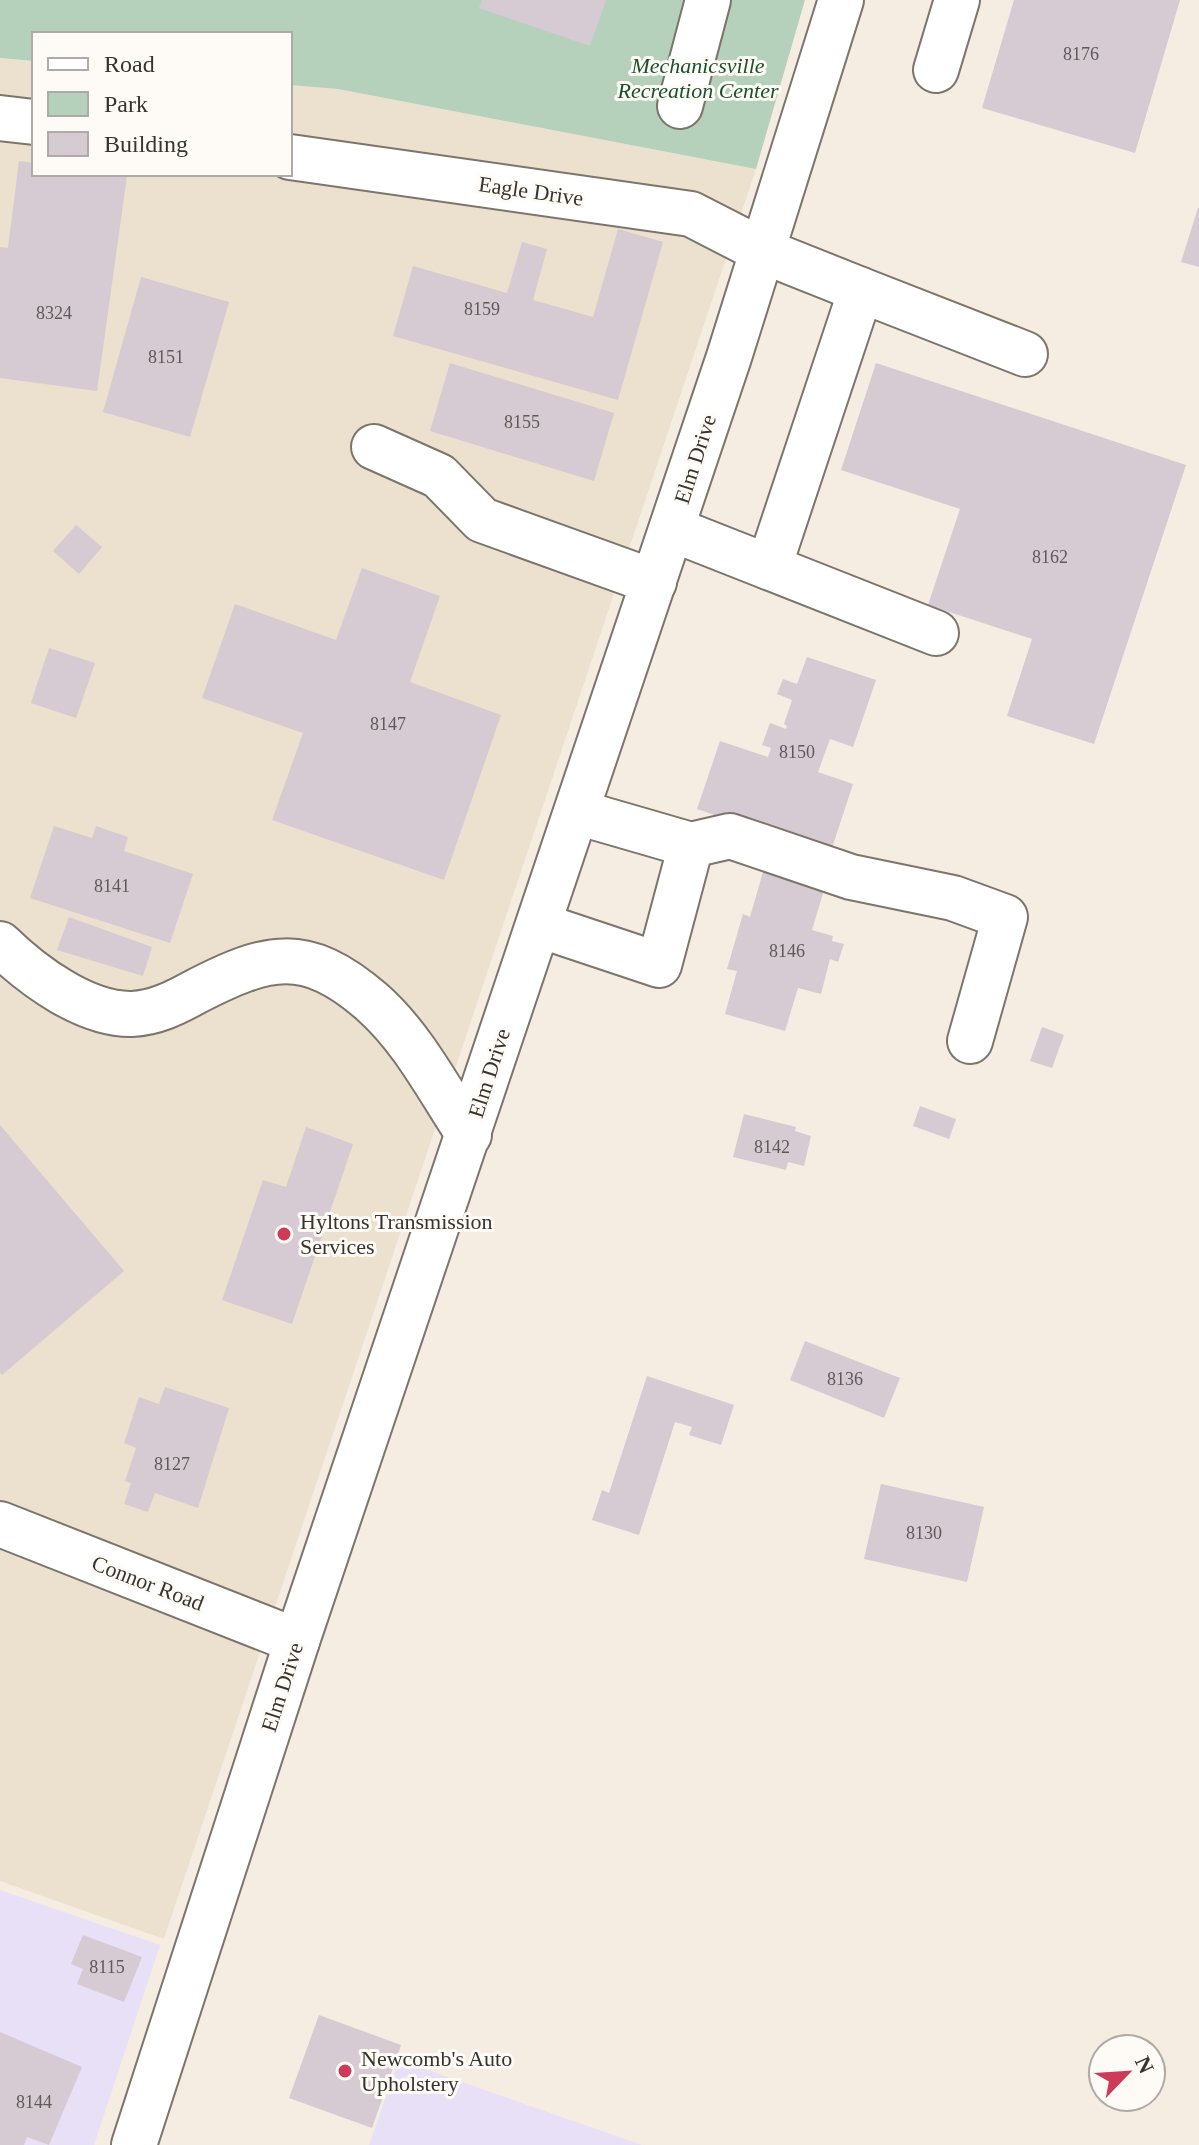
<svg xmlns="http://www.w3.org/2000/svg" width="1199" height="2145" font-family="'Times New Roman',serif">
<rect width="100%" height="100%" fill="#f5ede2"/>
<g fill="#e8e0f6">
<polygon points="0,1890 160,1945 94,2145 0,2145"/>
<polygon points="399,2060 642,2145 369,2145"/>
</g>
<polygon fill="#ece1ce" points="0,58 34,61 34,174 290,174 290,85 338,89 756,169 164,1939 0,1881"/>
<polygon fill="#b5d1bb" points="0,0 805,0 756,169 338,89 290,85 290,34 34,34 34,61 0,58"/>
<g fill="#d6cad3">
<polygon points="482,0 606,0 590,46 479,8"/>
<polygon points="1014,0 1180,0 1135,153 982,108"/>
<polygon points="19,161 34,163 34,174 127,176 97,391 0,378 0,247 8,248"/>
<polygon points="1198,208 1199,208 1199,267 1181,262"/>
<polygon points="618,229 663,242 618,400 393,336 413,266 507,293 522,242 547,249 533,300 593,317"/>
<polygon points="141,277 229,302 190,437 103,412"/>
<polygon points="450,363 614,413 594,481 430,431"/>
<polygon points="876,363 1186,465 1094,744 1007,716 1032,639 928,605 960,509 841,470"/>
<polygon points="76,525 102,547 79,574 53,551"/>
<polygon points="362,568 440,596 410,682 501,715 444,880 272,820 303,733 202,698 235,604 336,640"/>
<polygon points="49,648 95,663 76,718 31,703"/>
<polygon points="807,657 876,680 853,747 830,739 818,772 853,784 830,854 697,809 720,741 768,757 771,748 762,745 770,723 786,729 787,726 784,724 792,700 777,694 783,679 797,684"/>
<polygon points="54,826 92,838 96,826 128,837 124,851 193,874 170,943 30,898"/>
<polygon points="763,872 824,890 812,930 833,936 832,941 844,944 838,962 830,959 821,994 798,988 785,1031 725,1014 737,971 727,969 743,914 750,917"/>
<polygon points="69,917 152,947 143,976 57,950"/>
<polygon points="1042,1027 1064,1035 1052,1068 1030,1061"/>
<polygon points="920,1106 956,1119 949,1139 913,1126"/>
<polygon points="744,1114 796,1127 795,1131 811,1136 804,1166 788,1162 786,1170 733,1157"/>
<polygon points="0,1125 124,1271 2,1375 0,1373"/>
<polygon points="306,1127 353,1144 292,1324 222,1300 263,1180 286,1187"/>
<polygon points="805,1341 900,1378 884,1418 790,1380"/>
<polygon points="647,1376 734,1405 721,1445 689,1435 692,1427 675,1422 639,1535 592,1520 602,1490 609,1493"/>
<polygon points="165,1387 229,1408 198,1508 155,1493 148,1512 124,1504 131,1483 125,1481 136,1448 124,1443 139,1397 159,1404"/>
<polygon points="881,1484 984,1507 967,1582 864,1559"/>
<polygon points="83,1935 142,1957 124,2002 77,1984 83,1969 71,1964"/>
<polygon points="319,2015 401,2045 372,2128 289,2098"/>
<polygon points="0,2032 82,2067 49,2145 27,2137 24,2145 0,2145"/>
</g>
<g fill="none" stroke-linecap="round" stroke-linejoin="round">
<g stroke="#7c756b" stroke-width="48">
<g id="minor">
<polyline points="936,70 957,0"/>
<polyline points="680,106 708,0"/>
<polyline points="0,118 34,122"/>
<polyline points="290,157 691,214 763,251 861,290"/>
<polyline points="374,447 439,476 482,520 654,582"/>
<polyline points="672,529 936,633"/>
<polyline points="769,567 861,290 1025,354"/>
<polyline points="691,845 730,836 851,877 953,898 1005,917 970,1041"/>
<polyline points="539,925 659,965 691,845 577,812"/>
<path d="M0,944c32,31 85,71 132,70 23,-1 43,-11 63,-22 72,-37 110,-48 177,10 41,36 67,88 97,133"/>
<polyline points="0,1524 297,1641"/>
<polyline points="134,2145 297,1641 729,357 841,0"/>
</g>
</g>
<use href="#minor" stroke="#fff" stroke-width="44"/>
</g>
<g fill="#cc3c58" stroke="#fefbf7" stroke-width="3">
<circle cx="284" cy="1234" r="8"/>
<circle cx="345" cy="2071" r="8"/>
</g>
<g text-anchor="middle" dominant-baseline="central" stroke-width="6" stroke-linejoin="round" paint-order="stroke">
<g font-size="18" fill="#5f5a59">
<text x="1081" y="54">8176</text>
<text x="482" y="309">8159</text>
<text x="54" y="313">8324</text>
<text x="166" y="357">8151</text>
<text x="522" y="422">8155</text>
<text x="1050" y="557">8162</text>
<text x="388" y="724">8147</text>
<text x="797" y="752">8150</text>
<text x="112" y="886">8141</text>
<text x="787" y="951">8146</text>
<text x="772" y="1147">8142</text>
<text x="845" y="1379">8136</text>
<text x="172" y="1464">8127</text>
<text x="924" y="1533">8130</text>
<text x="107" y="1967">8115</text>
<text x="34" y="2102">8144</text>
</g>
<g font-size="22" font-style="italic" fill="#19512c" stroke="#fefbf7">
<text x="698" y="65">Mechanicsville<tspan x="698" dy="25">Recreation Center</tspan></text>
</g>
<g font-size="22" fill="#373430" stroke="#fefbf7">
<text transform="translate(531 191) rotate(8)">Eagle Drive</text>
<text transform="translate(695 459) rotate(-72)">Elm Drive</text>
<text transform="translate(489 1073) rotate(-72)">Elm Drive</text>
<text transform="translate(148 1583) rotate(21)">Connor Road</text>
<text transform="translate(282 1687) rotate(-72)">Elm Drive</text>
</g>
<g font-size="22" fill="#373430" stroke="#fefbf7" text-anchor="start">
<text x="300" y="1221">Hyltons Transmission<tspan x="300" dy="25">Services</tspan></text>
<text x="361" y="2058">Newcomb's Auto<tspan x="361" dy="25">Upholstery</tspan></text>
</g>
</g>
<rect x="32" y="32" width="260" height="144" fill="#fefbf7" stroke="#aeaba7" stroke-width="2"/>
<rect x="48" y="58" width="40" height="12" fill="#ffffff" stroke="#aeaba7" stroke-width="2"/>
<text x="104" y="72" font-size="24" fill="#373430">Road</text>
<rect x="48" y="92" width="40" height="24" fill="#b5d1bb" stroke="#aeaba7" stroke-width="2"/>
<text x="104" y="112" font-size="24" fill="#373430">Park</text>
<rect x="48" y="132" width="40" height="24" fill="#d6cad3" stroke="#aeaba7" stroke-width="2"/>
<text x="104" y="152" font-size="24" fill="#373430">Building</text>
<g transform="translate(1127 2073) rotate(65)"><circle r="38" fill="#fefbf7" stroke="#aeaba7" stroke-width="2"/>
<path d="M0-6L14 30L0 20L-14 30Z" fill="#cc3c58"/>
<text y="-12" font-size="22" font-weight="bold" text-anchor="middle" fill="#373430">N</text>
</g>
</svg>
